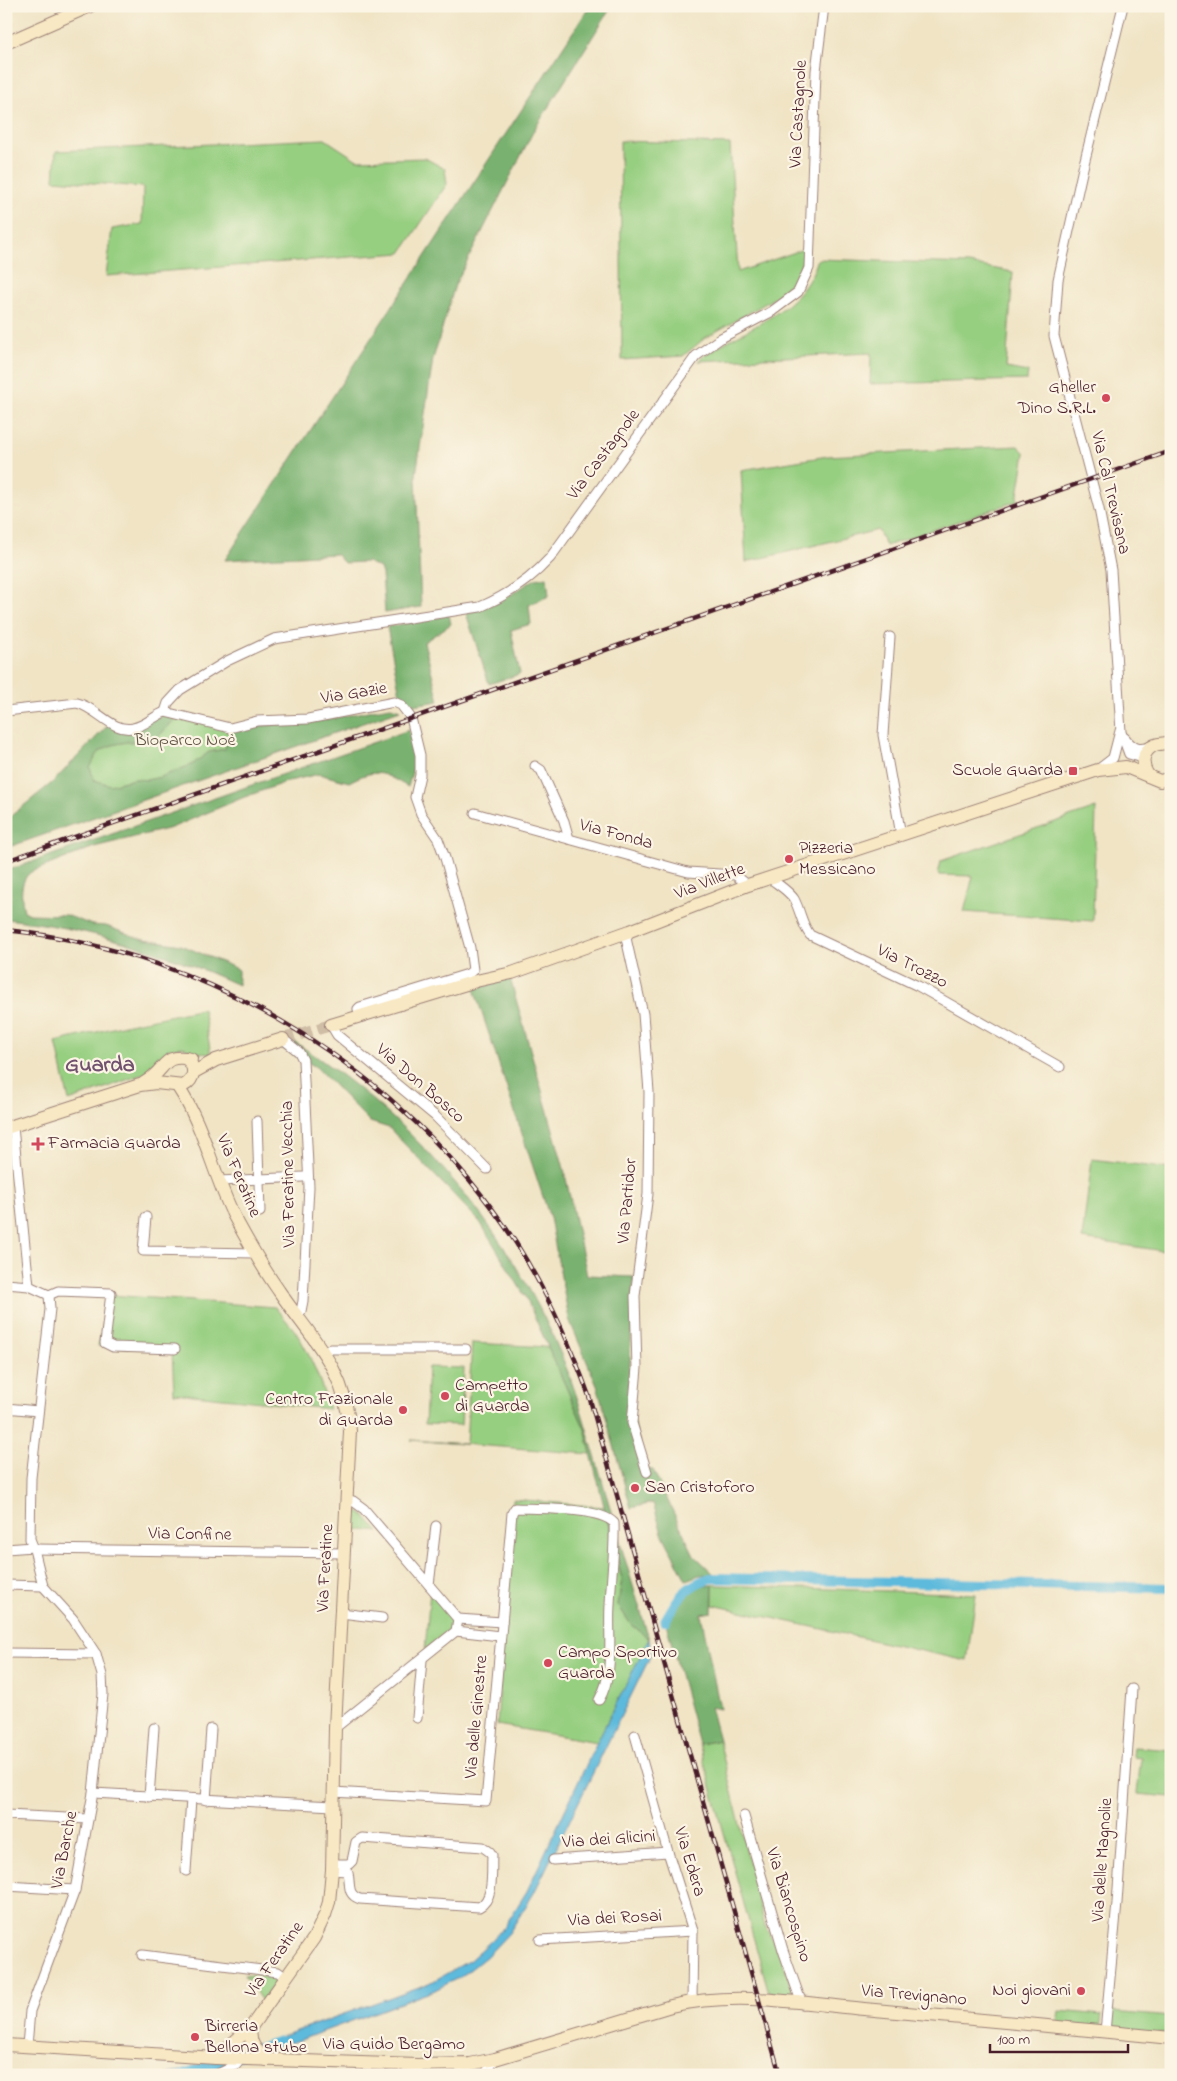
<svg xmlns="http://www.w3.org/2000/svg" width="1177" height="2081" font-family="'Indie Flower',sans-serif">
<rect width="100%" height="100%" fill="#fcf5e5"/>
<filter id="ink" filterUnits="userSpaceOnUse"><feTurbulence type="fractalNoise" baseFrequency=".02" numOctaves="2"/><feDisplacementMap in="SourceGraphic" scale="10" xChannelSelector="R" yChannelSelector="G"/><feConvolveMatrix kernelMatrix="1 2 1 2 8 2 1 2 1" color-interpolation-filters="sRGB"/></filter>
<filter id="wash" filterUnits="userSpaceOnUse"><feTurbulence type="fractalNoise" baseFrequency=".0096" numOctaves="4" result="noise"/><feDisplacementMap in="SourceGraphic" scale="20" xChannelSelector="R" yChannelSelector="G"/><feGaussianBlur stdDeviation="1.12" result="paint"/><feColorMatrix in="noise" values="0 0 0 0 0 0 0 0 0 0 0 0 0 0 0 0 0 1.4 0 .05"/><feComposite in="paint" operator="in"/></filter>
<g filter="url(#wash)">
<rect width="100%" height="100%" fill="#f0e4c5"/>
<g fill="#97cf81" stroke="#707756">
<polygon points="325,139 357,160 425,158 445,169 447,184 401,253 106,276 112,229 142,224 143,187 54,180 56,151"/>
<path d="M620,141l110,3 8,128 66,-23c0,19 -13,35 -26,47l-73,42 -22,18 -61,4z"/>
<path d="M818,259l151,5 44,8 -7,96 22,4 -1,8 -157,4 1,-31 -173,8c8,-8 18,-13 28,-19 38,-21 79,-38 92,-83z"/>
<polygon points="1018,446 1025,453 1017,501 886,546 878,530 746,562 741,470 828,456"/>
<path d="M178,716l53,13 -6,20 -16,3 -16,12 -32,13 -14,3 -13,-1 -24,6 -16,-5 -4,-12c2,-5 5,-11 8,-15 11,-12 41,-12 56,-12z"/>
<polygon points="1096,808 1093,921 964,912 973,876 938,875 941,861"/>
<polygon points="203,1009 211,1054 198,1053 183,1047 168,1049 146,1073 69,1101 56,1042 129,1024"/>
<polygon points="1092,1159 1171,1169 1171,1252 1082,1239"/>
<path d="M110,1295l165,12c6,8 14,16 20,24 16,24 26,51 34,78l-155,-16 -2,-43 -74,-4z"/>
<polygon points="472,1343 548,1347 585,1429 591,1454 411,1440 466,1444"/>
<polygon points="428,1367 464,1368 461,1425 425,1424"/>
<polygon points="513,1499 604,1507 622,1579 618,1605 630,1623 649,1639 597,1742 497,1725"/>
<polygon points="358,1511 363,1514 379,1532 353,1529 354,1513"/>
<polygon points="713,1585 976,1594 967,1661 713,1605"/>
<polygon points="430,1591 454,1619 452,1627 425,1650"/>
<polygon points="719,1740 765,1926 781,1956 794,1994 769,1993 699,1744"/>
<polygon points="1134,1747 1171,1750 1171,1797 1137,1794 1141,1757 1133,1756"/>
<polygon points="244,1975 272,1977 275,1983 262,2001"/>
<polygon points="1060,2011 1102,2015 1100,2028 1058,2023"/>
<polygon points="1113,2012 1171,2017 1171,2034 1116,2029 1112,2022"/>
</g>
<g fill="#79b26f" stroke="#62684d">
<polygon points="590,6 612,6 534,130 455,285 433,359 416,475 421,607 385,613 382,574 380,568 367,562 344,563 336,554 225,560"/>
<polygon points="547,577 549,596 529,605 531,624 511,630 520,674 489,684 466,613 501,601 535,579"/>
<polygon points="449,615 451,624 424,642 439,701 413,705 406,697 400,694 387,627"/>
<path d="M391,707l9,3 -394,138v-28l47,-38 57,-59 9,6 44,-14 15,1 -24,25c-16,0 -40,0 -54,10 -4,4 -7,12 -10,17l4,12 16,5 24,-6 13,1 14,-3 32,-13 16,-12 16,-3 6,-20c26,-5 51,-4 77,-7 28,-3 55,-11 83,-15z"/>
<path d="M409,730l7,28 -8,29c-25,-14 -31,-20 -59,-5l-30,-8 -30,7 -47,17 -71,30 -77,19 -63,25c-12,9 -10,25 -7,39l6,3 36,1 26,10 14,1 33,12 42,7 57,24v16c-74,-34 -150,-57 -232,-66v-48z"/>
<polygon points="510,978 563,1165 587,1275 634,1277 628,1403 647,1469 653,1470 694,1555 714,1574 699,1575 686,1580 662,1533 653,1503 631,1508 598,1388 569,1319 550,1218 474,989"/>
<path d="M295,1042c114,75 206,176 261,301 20,44 32,91 46,137 15,53 31,106 47,159l-19,-16 -12,-18 4,-26 -37,-150 -59,-131 -46,-76 -91,-94 -19,-6 -54,-55 -36,-20z"/>
<path d="M701,1585h12l-1,27 -11,2 19,95 -10,-2 9,33 -20,4 -33,-121c9,-15 17,-32 35,-38z"/>
</g>
<g fill="#5dbadc" stroke="#546c84">
<polygon points="649,1639 651,1655 534,1893 509,1933 487,1956 462,1976 433,1991 300,2040 269,2049 266,2042 430,1983 470,1960 492,1940 505,1926 527,1891 597,1742"/>
<polygon points="208,2062 210,2069 193,2075 167,2075"/>
</g>
<g fill="none" stroke-linecap="round" stroke-linejoin="round">
<g stroke="#5dbadc" stroke-width="10">
<path d="M665,1621c12,-22 20,-35 45,-43l461,10"/>
<polyline points="182,2075 280,2041"/>
</g>
</g>
</g>
<g filter="url(#ink)">
<g fill="none" stroke-linecap="round" stroke-linejoin="round">
<polyline stroke="#cfbda6" stroke-width="12" stroke-dasharray="12 6" stroke-linecap="butt" points="283,1039 331,1025"/>
<g stroke="#9d8278" stroke-width="11">
<g id="street">
<polyline points="1123,6 1083,168 1058,280 1054,336 1099,509 1111,570 1121,732 1129,754 1143,758"/>
<polyline points="890,637 883,735 901,835"/>
<path d="M6,711l71,-8c19,4 36,30 56,25 12,-2 21,-12 32,-16l65,16 27,-7 51,-2 86,-17 7,3 10,13 9,37v20l-5,22 6,17 17,25 7,19 25,90 3,22 -5,4 -108,33 -2,2 3,7"/>
<path d="M165,712l3,-9 12,-13 47,-29 47,-22 206,-32c28,-12 50,-27 70,-49l146,-202 25,-18 50,-26 27,-20 11,-24 7,-197 8,-65"/>
<path d="M1125,738c9,11 14,13 27,8"/>
<polyline points="535,766 541,770 564,821 569,839"/>
<polyline points="1100,768 1113,758 1120,731"/>
<polyline points="475,813 688,872 735,875 748,885"/>
<path d="M770,878c7,6 19,13 24,21 7,13 7,24 16,36l108,51 142,81"/>
<polyline points="630,931 626,938 643,1014 649,1092 648,1194 635,1296 637,1368 632,1423 647,1472"/>
<polyline points="331,1025 337,1035 435,1116 487,1169"/>
<polyline points="283,1039 299,1052 303,1060 309,1187 303,1301 301,1311 297,1316"/>
<polyline points="257,1121 260,1212"/>
<polyline points="13,1127 29,1286"/>
<polyline points="219,1181 303,1177"/>
<polyline points="146,1217 143,1251 255,1253"/>
<polyline points="6,1284 29,1286 49,1295"/>
<polyline points="49,1295 58,1291 111,1293 105,1343 113,1347 175,1349"/>
<polyline points="324,1352 330,1349 466,1349"/>
<polyline points="6,1408 38,1411"/>
<polyline points="6,1549 33,1547"/>
<polyline points="34,1549 344,1553"/>
<polyline points="6,1585 43,1586"/>
<polyline points="429,1585 436,1526"/>
<polyline points="341,1613 382,1618"/>
<polyline points="458,1619 502,1622"/>
<polyline points="456,1631 500,1636"/>
<polyline points="6,1653 96,1654"/>
<polyline points="417,1718 422,1660"/>
<polyline points="335,1728 456,1631 458,1619 364,1509 353,1501 347,1499"/>
<polyline points="635,1735 668,1852 693,1931 692,2001"/>
<path d="M333,1792l153,9 26,-288 3,-5c22,1 84,-1 99,15 1,28 -3,55 -4,82 -2,31 5,68 -11,95"/>
<polyline points="93,1793 333,1806"/>
<polyline points="149,1797 154,1728"/>
<polyline points="206,1800 211,1729"/>
<polyline points="6,1815 88,1819"/>
<polyline points="744,1816 783,1950 802,2004"/>
<polyline points="553,1860 668,1852"/>
<path d="M332,1864h17l3,-3 4,-19 6,-4 121,9 7,5 2,3c-1,16 3,44 -13,52l-119,-8c-14,-5 -9,-14 -12,-26l-2,-2 -14,-1"/>
<polyline points="186,1871 191,1799"/>
<polyline points="6,1886 75,1890"/>
<polyline points="540,1940 693,1931"/>
<polyline points="142,1955 278,1972 285,1977"/>
<polyline points="1105,2032 1117,1903 1132,1689"/>
<polyline points="27,2046 30,2011 75,1890 93,1793 103,1694 102,1675 96,1654 73,1619 43,1586 34,1549 30,1539 31,1478 50,1309 49,1295"/>
<polyline points="457,2064 470,2075"/>
<polyline points="216,2075 236,2065 241,2059"/>
<polyline points="485,2075 495,2059"/>
</g>
</g>
<g stroke="#9d8278" stroke-width="14">
<g id="secondary">
<polyline points="6,43 90,6"/>
<path d="M1149,776c-8,-10 -8,-25 6,-31 5,-2 10,-1 16,-3"/>
<polyline points="331,1025 476,981 512,973 630,931 748,885 1098,770 1126,767 1160,781 1171,778"/>
<polyline points="194,1072 216,1060 283,1039"/>
<path d="M144,1083c24,-14 17,-30 47,-24"/>
<path d="M178,1087c26,39 35,87 56,129 14,26 28,51 45,75 33,49 66,75 71,140l-15,297 -3,142 -3,32 -4,13 -11,23 -63,89 -35,31"/>
<path d="M6,1128l134,-43 16,-2 27,3c12,-6 14,-20 2,-28"/>
<path d="M251,2027c-3,16 5,23 16,33"/>
<path d="M6,2045l210,13 201,7 53,-1 25,-5 176,-53c63,-15 130,-3 193,3 102,9 205,19 307,29"/>
</g>
</g>
<use href="#street" stroke="#fff" stroke-width="9"/>
<use href="#secondary" stroke="#f8e8c3" stroke-width="12"/>
<g stroke="#4a1f2b" stroke-width="4.5">
<g id="rail">
<polyline points="6,861 1171,451"/>
<path d="M6,930c206,22 397,140 510,313 30,48 54,100 73,153l191,679"/>
</g>
</g>
<use href="#rail" stroke="#fcf5e5" stroke-width="2.5" stroke-dasharray="8" stroke-linecap="butt"/>
</g>
</g>
<g fill="#d1495b" stroke="#fcf5e5" stroke-width="2">
<circle cx="1106" cy="398" r="5"/>
<rect x="1068" y="766" width="10" height="10" rx="2.5"/>
<circle cx="789" cy="859" r="5"/>
<path d="M35.5 1136.5h5v5h5v5h-5v5h-5v-5h-5v-5h5z"/>
<circle cx="445" cy="1396" r="5"/>
<circle cx="403" cy="1410" r="5"/>
<circle cx="635" cy="1488" r="5"/>
<circle cx="548" cy="1663" r="5"/>
<circle cx="1081" cy="1991" r="5"/>
<circle cx="195" cy="2037" r="5"/>
</g>
<g text-anchor="middle" dominant-baseline="central" stroke-width="4.5" stroke-linejoin="round" paint-order="stroke">
<g font-size="18" fill="#4a1f2b" stroke="#fcf5e5">
<text transform="translate(799 114) rotate(-87)">Via Castagnole</text>
<text transform="translate(604 455) rotate(-53)">Via Castagnole</text>
<text transform="translate(1110 493) rotate(77)">Via Cal Trevisana</text>
<text transform="translate(354 694) rotate(-9)">Via Gazie</text>
<text transform="translate(616 835) rotate(15)">Via Fonda</text>
<text transform="translate(710 882) rotate(-21)">Via Villette</text>
<text transform="translate(912 967) rotate(27)">Via Trozzo</text>
<text transform="translate(420 1084) rotate(41)">Via Don Bosco</text>
<text transform="translate(289 1174) rotate(-91)">Via Feratine Vecchia</text>
<text transform="translate(238 1176) rotate(67)">Via Feratine</text>
<text transform="translate(628 1201) rotate(-85)">Via Partidor</text>
<text transform="translate(190 1535) rotate(1)">Via Confine</text>
<text transform="translate(326 1568) rotate(-87)">Via Feratine</text>
<text transform="translate(477 1717) rotate(-85)">Via delle Ginestre</text>
<text transform="translate(609 1840) rotate(-4)">Via dei Glicini</text>
<text transform="translate(65 1850) rotate(-79)">Via Barche</text>
<text transform="translate(1103 1860) rotate(-86)">Via delle Magnolie</text>
<text transform="translate(689 1862) rotate(73)">Via Edera</text>
<text transform="translate(788 1905) rotate(73)">Via Biancospino</text>
<text transform="translate(615 1919) rotate(-3)">Via dei Rosai</text>
<text transform="translate(275 1960) rotate(-55)">Via Feratine</text>
<text transform="translate(914 1996) rotate(5)">Via Trevignano</text>
<text x="394" y="2045">Via Guido Bergamo</text>
</g>
<g font-size="18" fill="#4a1f2b" stroke="#fcf5e5" text-anchor="start">
<text x="1096" y="388" text-anchor="end">Gheller<tspan x="1096" dy="21">Dino S.R.L.</tspan></text>
<text x="1063" y="771" text-anchor="end">Scuole Guarda</text>
<text x="799" y="849">Pizzeria<tspan x="799" dy="21">Messicano</tspan></text>
<text x="48" y="1144">Farmacia Guarda</text>
<text x="455" y="1386">Campetto<tspan x="455" dy="21">di Guarda</tspan></text>
<text x="393" y="1400" text-anchor="end">Centro Frazionale<tspan x="393" dy="21">di Guarda</tspan></text>
<text x="645" y="1488">San Cristoforo</text>
<text x="558" y="1653">Campo Sportivo<tspan x="558" dy="21">Guarda</tspan></text>
<text x="1071" y="1991" text-anchor="end">Noi giovani</text>
<text x="205" y="2027">Birreria<tspan x="205" dy="21">Bellona stube</tspan></text>
</g>
<g font-size="18" fill="#615445" stroke="#fcf5e5">
<text x="185" y="741">Bioparco Noè</text>
</g>
<g font-size="22" font-weight="bold" fill="#70516e" stroke="#fcf5e5">
<text x="100" y="1066">Guarda</text>
</g>
</g>
<rect width="1177" height="2081" fill="none" stroke="#fcf5e5" stroke-width="25"/>
<path d="M990 2044v8h138v-8" fill="none" stroke="#4a1f2b" stroke-width="2.5"/>
<text x="997" y="2044" font-size="15" fill="#4a1f2b" stroke="#fcf5e5" stroke-width="4" paint-order="stroke">100 m</text>
</svg>
